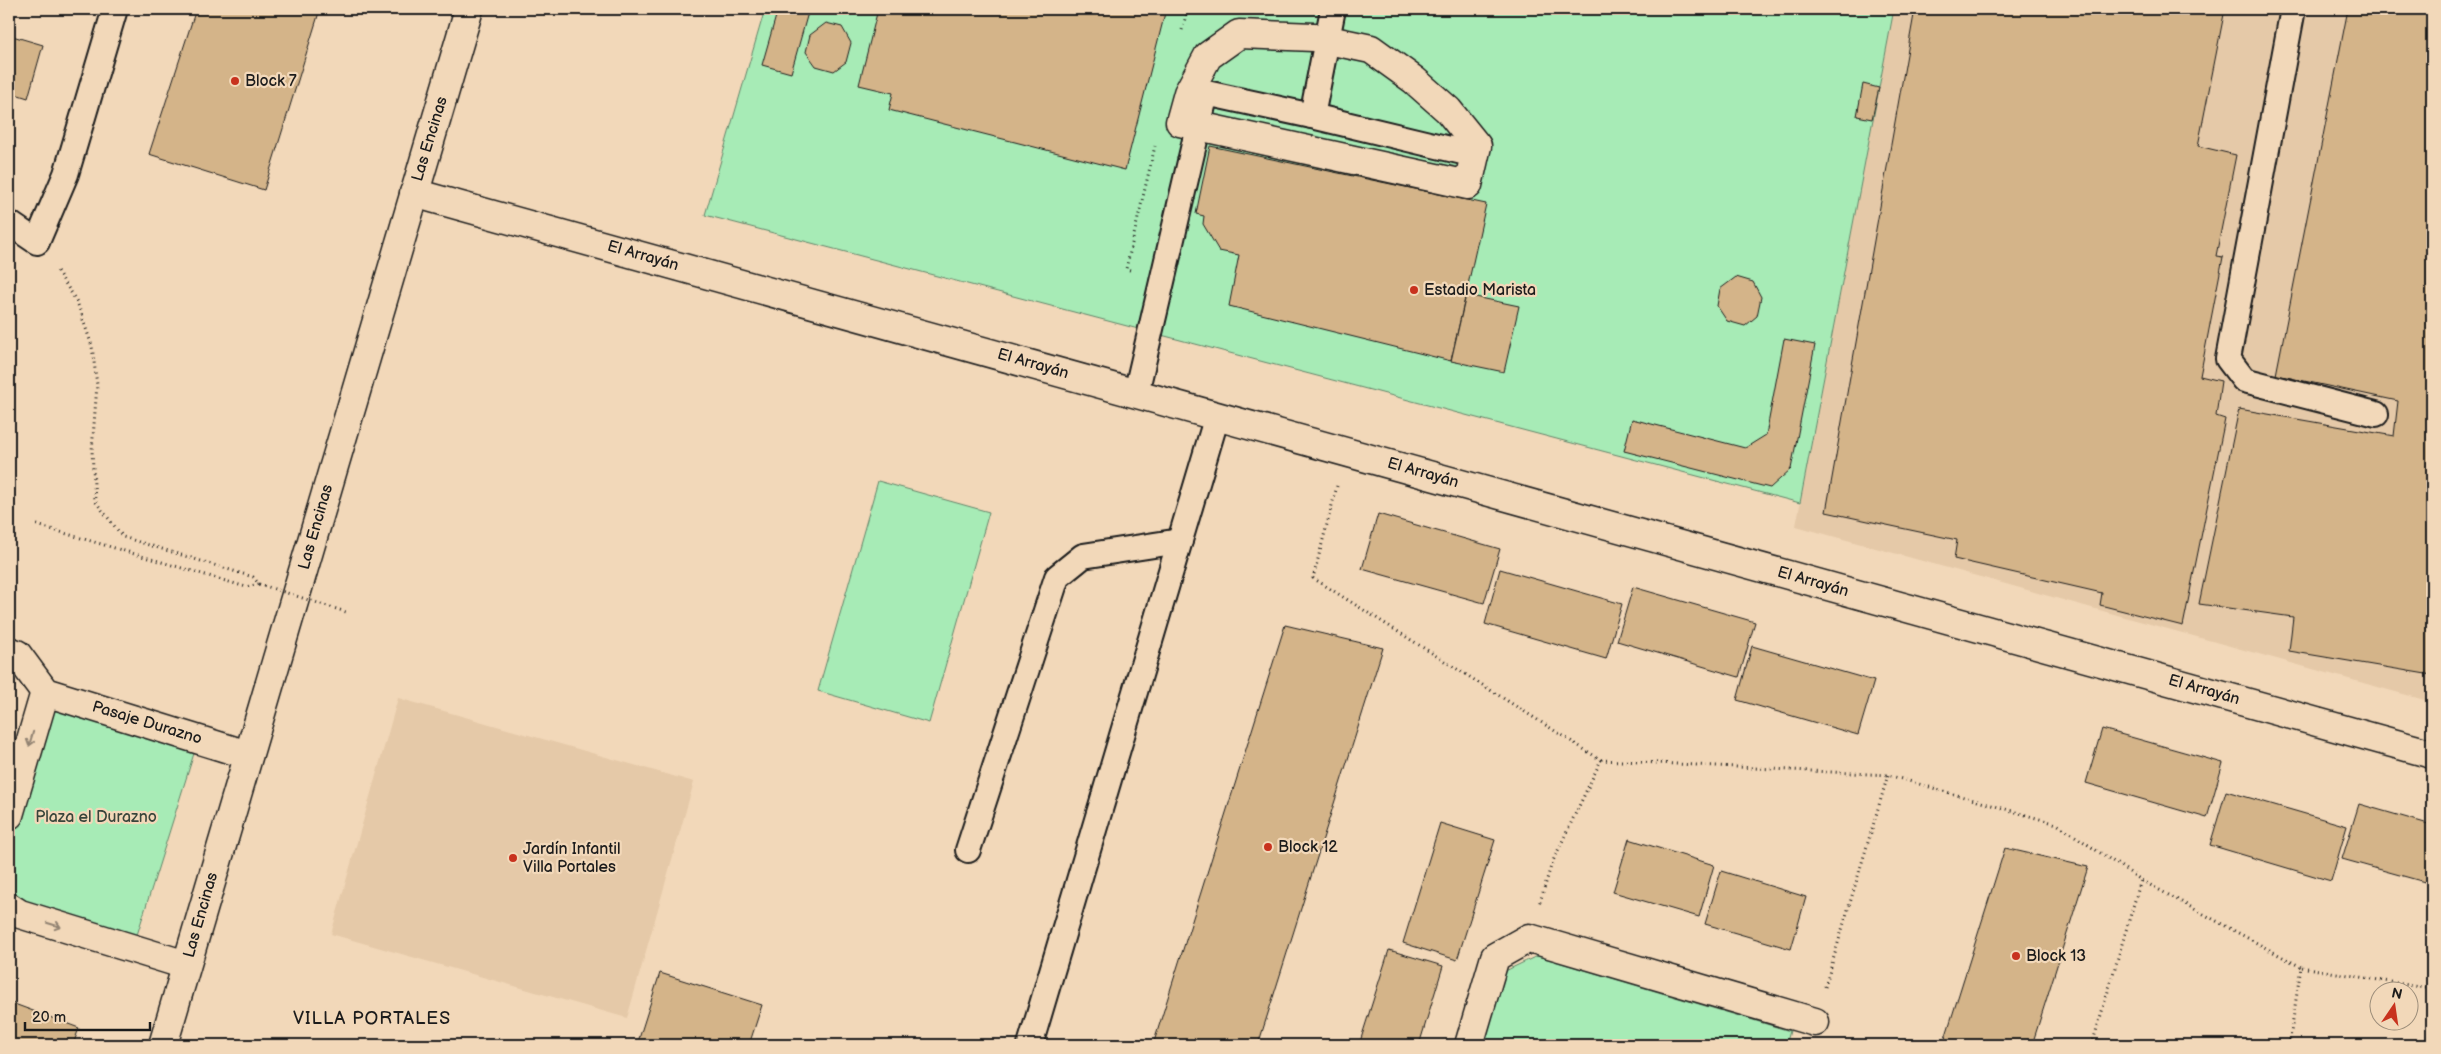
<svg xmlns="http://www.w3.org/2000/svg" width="2441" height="1054" font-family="'Balsamiq Sans',sans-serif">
<rect width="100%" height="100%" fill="#f2d8b9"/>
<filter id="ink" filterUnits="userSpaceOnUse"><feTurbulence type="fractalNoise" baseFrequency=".02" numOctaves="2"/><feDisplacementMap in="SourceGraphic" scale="10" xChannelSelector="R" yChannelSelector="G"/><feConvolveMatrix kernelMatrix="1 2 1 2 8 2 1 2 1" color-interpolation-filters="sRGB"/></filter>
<g filter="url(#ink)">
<g fill="#e5c9a8">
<polygon points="1894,9 2432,9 2432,702 1796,526"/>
<polygon points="398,698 694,782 627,1018 331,934"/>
</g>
<g fill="#a7ebb6" stroke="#628469">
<polygon points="765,9 1894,9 1800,503 705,215"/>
<polygon points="878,481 989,512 929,723 818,691"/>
<polygon points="52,708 196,747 137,935 22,901 9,890 9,847"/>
<polygon points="1537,956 1790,1031 1786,1045 1482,1045 1501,973"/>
</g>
<g fill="#d4b489" stroke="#1c1c1c">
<polygon points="196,9 320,9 264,190 149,154"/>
<polygon points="778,9 809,9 791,73 762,65"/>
<polygon points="878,9 1166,9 1125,170 889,110 893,93 859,85"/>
<polygon points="1915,9 2225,9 2198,146 2236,155 2216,256 2223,257 2200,376 2221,381 2216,416 2225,419 2183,626 2100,605 2102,593 1954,559 1957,540 1826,512"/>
<polygon points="2348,9 2432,9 2432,675 2289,651 2293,617 2199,604 2239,409 2394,436 2398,401 2276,375"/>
<polygon points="826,23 842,27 851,43 846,62 834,71 816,66 806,52 810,35"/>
<polygon points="9,35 43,45 28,98 9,92"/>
<polygon points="1863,84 1879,88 1872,119 1857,116"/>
<polygon points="1210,146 1486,204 1451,361 1229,306 1239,255 1219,251 1203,224 1204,216 1196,214"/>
<polygon points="1736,277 1753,282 1761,297 1757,316 1745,326 1727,321 1717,306 1720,289"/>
<polygon points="1466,295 1519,306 1504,372 1451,361"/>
<polygon points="1784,339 1815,345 1791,469 1770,488 1624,451 1632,419 1745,448 1766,435"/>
<polygon points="1378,514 1500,549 1484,603 1362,569"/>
<polygon points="1500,569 1622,604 1606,659 1485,624"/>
<polygon points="1633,587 1755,622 1739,677 1617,641"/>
<polygon points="1285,625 1383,648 1258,1045 1153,1045"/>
<polygon points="1752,646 1874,681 1858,735 1737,700"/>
<polygon points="2102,729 2223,763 2207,818 2086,783"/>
<polygon points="2226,791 2347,826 2331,881 2210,845"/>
<polygon points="2359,804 2432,825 2432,884 2342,859"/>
<polygon points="1440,823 1495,840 1457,960 1403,943"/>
<polygon points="1629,839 1714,865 1699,917 1613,892"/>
<polygon points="2005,848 2088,867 2032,1045 1943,1045"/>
<polygon points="1721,871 1806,897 1791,949 1705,924"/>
<polygon points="1389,950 1443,966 1419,1045 1359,1045"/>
<polygon points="660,973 762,1005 749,1045 637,1045"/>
<polygon points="9,1002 79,1028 73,1045 9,1045"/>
<polygon points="2164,1040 2181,1045 2162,1045"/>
</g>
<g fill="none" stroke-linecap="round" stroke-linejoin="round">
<g stroke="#1c1c1c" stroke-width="28">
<g id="service">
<polyline points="2293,9 2228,359 2244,380 2376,414"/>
<polyline points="1312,116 1333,9"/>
<polyline points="9,223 37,242 66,174 115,9"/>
<polyline points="1136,393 1206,93 1312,116 1475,155"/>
<polyline points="968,850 1057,577 1083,556 1180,541"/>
<polyline points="1030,1045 1217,416"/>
</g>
</g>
<g stroke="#1c1c1c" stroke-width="31">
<polygon id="pedestrian" points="1239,34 1314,37 1371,49 1414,80 1448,110 1477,146 1468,185 1180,122 1188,93 1208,56"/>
</g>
<g stroke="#1c1c1c" stroke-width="31">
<g id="minor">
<polyline points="414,193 2432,754"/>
<polyline points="9,651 17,654 45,692 248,755"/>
<polyline points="9,815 45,692"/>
<polyline points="9,907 20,914 186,965"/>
<polyline points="163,1045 469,9"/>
<polyline points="1469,1045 1495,957 1529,938 1815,1022"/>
</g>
</g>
<g stroke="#1c1c1c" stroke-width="3" stroke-dasharray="1 4" stroke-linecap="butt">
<polyline points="1182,30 1188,9"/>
<polyline points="1130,270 1126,269 1155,146"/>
<polyline points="1337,486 1313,578 1601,760 1552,863 1539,905"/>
<polyline points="37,525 246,587 259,584 253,577 123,537 95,501 92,451 97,385 92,346 77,302 56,269"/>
<polyline points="1601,760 1888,775 2057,824 2141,880 2301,967"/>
<polyline points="1825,987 1888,775"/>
<polyline points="2092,1045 2141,880"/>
<polyline points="2289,1045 2301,967 2432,989"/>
</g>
<use href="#service" stroke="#f2d8b9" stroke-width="24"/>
<use href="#pedestrian" stroke="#f2d8b9" stroke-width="28"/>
<use href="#minor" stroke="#f2d8b9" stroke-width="28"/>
<polyline stroke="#1c1c1c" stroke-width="3" stroke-dasharray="1 4" stroke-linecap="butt" points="259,584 346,612"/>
</g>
<defs><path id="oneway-shaft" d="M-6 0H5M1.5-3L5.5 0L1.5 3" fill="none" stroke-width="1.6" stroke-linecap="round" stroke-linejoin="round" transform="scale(1.25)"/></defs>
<g stroke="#928372">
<use href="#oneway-shaft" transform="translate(31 739) rotate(107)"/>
<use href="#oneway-shaft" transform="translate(54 925) rotate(17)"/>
</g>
</g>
<g fill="#c8321e" stroke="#f2d8b9" stroke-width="2">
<circle cx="235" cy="81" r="5"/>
<circle cx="1414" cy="290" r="5"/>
<circle cx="1268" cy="847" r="5"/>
<circle cx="513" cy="858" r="5"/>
<circle cx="2016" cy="956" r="5"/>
</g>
<g text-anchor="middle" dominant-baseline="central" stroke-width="4.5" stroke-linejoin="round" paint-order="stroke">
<g font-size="16" fill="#1c1c1c" stroke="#f2d8b9" text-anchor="start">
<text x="245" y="81">Block 7</text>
<text x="1424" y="290">Estadio Marista</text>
<text x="1278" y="847">Block 12</text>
<text x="523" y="849">Jardín Infantil<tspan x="523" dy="18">Villa Portales</tspan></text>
<text x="2026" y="956">Block 13</text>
</g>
<g font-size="16" fill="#1c1c1c" stroke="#f2d8b9">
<text transform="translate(430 139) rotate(-73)">Las Encinas</text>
<text transform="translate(643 256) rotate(16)">El Arrayán</text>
<text transform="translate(1033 364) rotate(16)">El Arrayán</text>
<text transform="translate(1423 473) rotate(16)">El Arrayán</text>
<text transform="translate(316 527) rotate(-74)">Las Encinas</text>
<text transform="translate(1813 582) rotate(16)">El Arrayán</text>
<text transform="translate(2204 690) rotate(16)">El Arrayán</text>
<text transform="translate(147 723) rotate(17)">Pasaje Durazno</text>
<text transform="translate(201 915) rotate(-74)">Las Encinas</text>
</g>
<g font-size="16" fill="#38453b" stroke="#f2d8b9">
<text x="96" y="817">Plaza el Durazno</text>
</g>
<g font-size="18" letter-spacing="1" fill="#1c1c1c" stroke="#f2d8b9">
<text x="372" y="1018">VILLA PORTALES</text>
</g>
</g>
<rect width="2441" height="1054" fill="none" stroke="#f2d8b9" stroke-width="30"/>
<rect x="15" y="15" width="2411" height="1024" fill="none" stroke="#1c1c1c" stroke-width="2" filter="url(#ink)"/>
<g transform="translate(2394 1006) rotate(13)"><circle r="24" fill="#f2d8b9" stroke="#9c8d7a"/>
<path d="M0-4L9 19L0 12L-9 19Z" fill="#c8321e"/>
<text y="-8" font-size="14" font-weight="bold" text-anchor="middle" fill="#1c1c1c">N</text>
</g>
<path d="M25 1022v8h125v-8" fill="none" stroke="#1c1c1c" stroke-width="2.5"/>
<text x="32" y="1022" font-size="15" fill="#1c1c1c" stroke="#f2d8b9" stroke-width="4" paint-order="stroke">20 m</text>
</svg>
